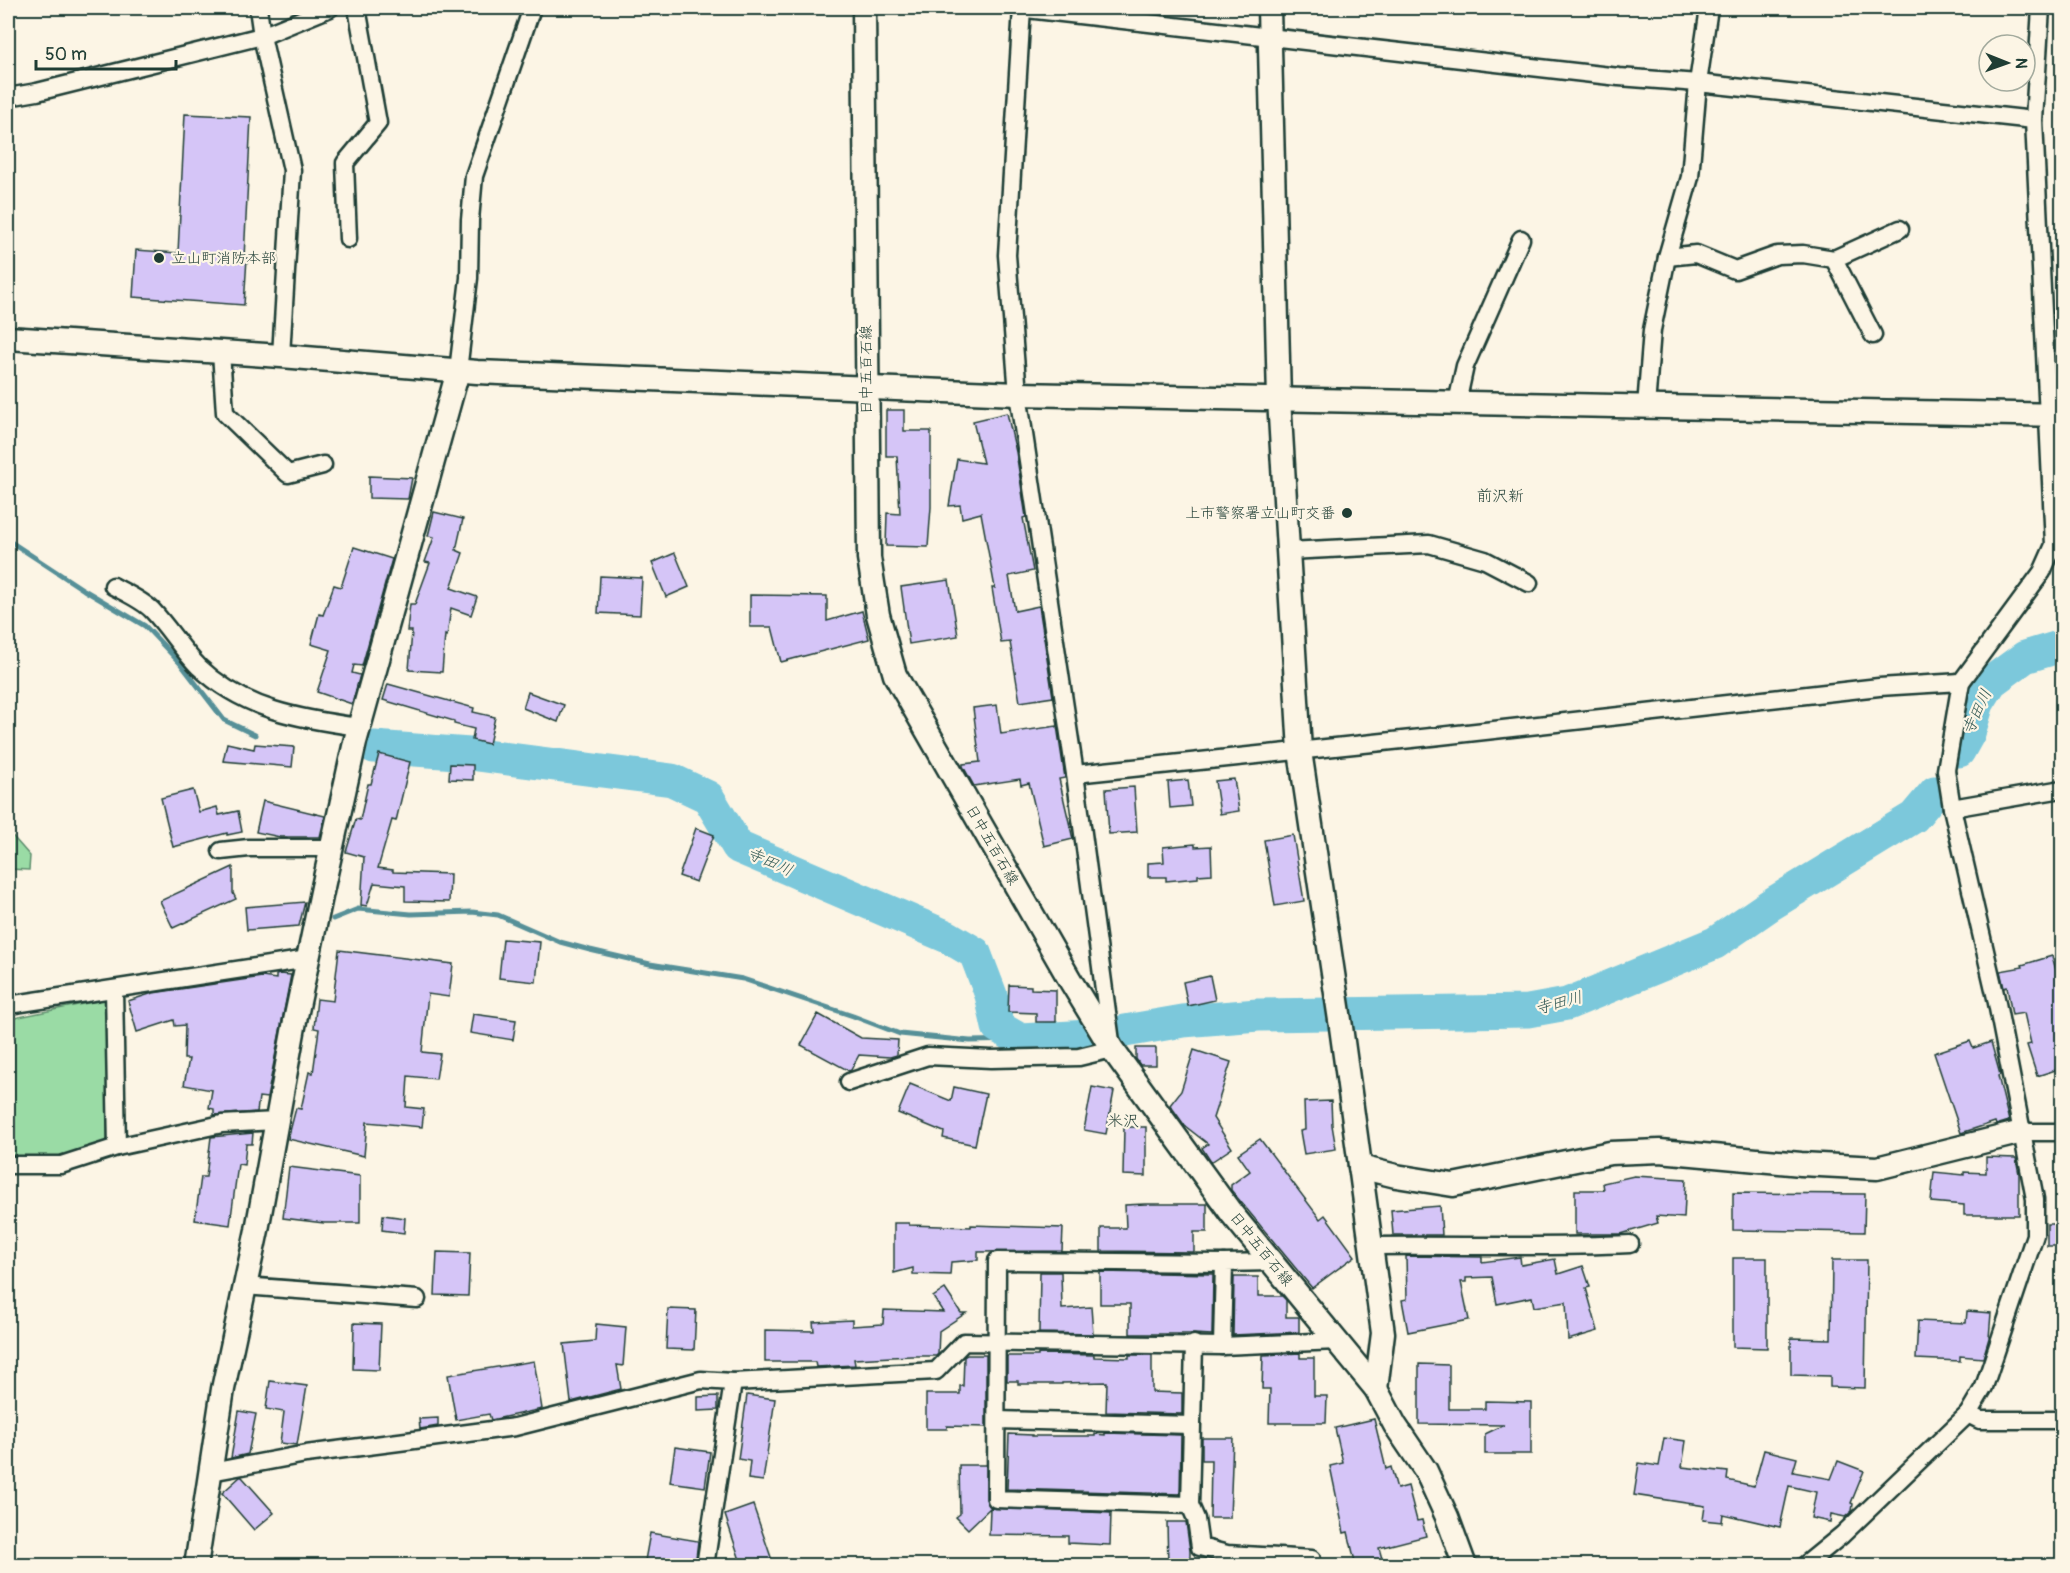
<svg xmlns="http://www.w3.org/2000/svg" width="2070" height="1573" font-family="Pangolin,'Klee One',sans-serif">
<rect width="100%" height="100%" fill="#fcf5e5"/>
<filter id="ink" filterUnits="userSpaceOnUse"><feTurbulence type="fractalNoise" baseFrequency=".0167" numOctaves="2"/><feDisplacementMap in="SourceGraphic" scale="12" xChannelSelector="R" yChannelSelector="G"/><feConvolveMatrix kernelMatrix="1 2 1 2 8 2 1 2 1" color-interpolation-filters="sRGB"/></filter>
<g filter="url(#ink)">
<g fill="#9adba5" stroke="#5c8c6c" stroke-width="1.5">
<polygon points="8,831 30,856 29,870 8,869"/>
<polygon points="107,999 107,1143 62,1160 8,1159 8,1046 12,1045 9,1019"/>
</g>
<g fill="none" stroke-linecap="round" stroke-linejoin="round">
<g stroke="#579098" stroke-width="5">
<polyline points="8,540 84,590 145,626 180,663 224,720 255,735"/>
<polyline points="333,919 358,909 411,914 472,912 498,915 560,942 590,950 650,964 743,979 853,1016 900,1034 970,1041 1021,1040"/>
</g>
<g stroke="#7cc8db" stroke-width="33">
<polyline points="374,747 470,754 672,780 708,797 738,847 948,937 975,953 991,995 998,1027 1021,1040 1089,1036"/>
<polyline points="1959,751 1969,733 1978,703 1991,682 2025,657 2062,646"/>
<polyline points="1125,1031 1183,1021 1258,1015 1528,1011 1567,1004 1715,943 1770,905 1914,817 1935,792"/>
</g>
</g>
<g fill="#d5c5f7" stroke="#1f3d34" stroke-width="1.5">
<polygon points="185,114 251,117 244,258 247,258 244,305 133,297 136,250 178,253"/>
<polygon points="886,410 904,410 904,431 931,431 931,507 928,547 886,546 887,513 900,514 897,456 886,456"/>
<polygon points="1007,413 1016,452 1026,517 1023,518 1033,571 1009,576 1015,611 1039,606 1053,697 1020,702 1010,642 1001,643 992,588 995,588 981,513 962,518 960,505 949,506 957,459 983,463 973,421"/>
<polygon points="369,476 412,478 408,499 369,498"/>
<polygon points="434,512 463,519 456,550 463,553 451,588 477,597 471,615 451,608 447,636 445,635 442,672 409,670 412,631 407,631 410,604 415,604 430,563 425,562 434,537 428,536"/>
<polygon points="354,547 392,559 362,666 354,665 352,673 360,675 352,704 317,692 331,650 311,644 319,614 323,615 334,585 341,587"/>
<polygon points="675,553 689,587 666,597 652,563"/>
<polygon points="600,576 642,578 640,615 598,613"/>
<polygon points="949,580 958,636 909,644 901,587"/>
<polygon points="750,595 827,596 827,621 862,611 869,639 781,662 772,627 750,627"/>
<polygon points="388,684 474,708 473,712 495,717 489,744 472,740 474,729 454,724 454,721 383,700"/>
<polygon points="528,692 564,705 558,722 523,708"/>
<polygon points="997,705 1001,734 1057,726 1065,778 1059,779 1073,839 1044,846 1029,783 1021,785 1020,779 974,786 963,766 963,764 980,762 973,708"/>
<polygon points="227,743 254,749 255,744 294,747 292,767 223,761"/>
<polygon points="379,754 410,762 396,821 392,820 378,868 393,870 393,872 450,874 449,902 405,901 405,886 374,883 367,906 361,905 364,857 346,852 356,819 360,820 368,784 371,784"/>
<polygon points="450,764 473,765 473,780 449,779"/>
<polygon points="1234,779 1239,811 1220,814 1215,781"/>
<polygon points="1188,780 1191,806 1170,808 1168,782"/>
<polygon points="1134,787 1137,832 1109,834 1106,789"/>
<polygon points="193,790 199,812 217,807 219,815 238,811 242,832 227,835 227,833 173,847 161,798"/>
<polygon points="263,801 325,816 320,837 280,837 256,832"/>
<polygon points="696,828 714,835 696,882 679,876"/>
<polygon points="1293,835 1304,901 1275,906 1264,840"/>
<polygon points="1195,844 1195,847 1211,846 1212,874 1198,875 1198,878 1166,881 1166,877 1148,877 1148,863 1164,862 1163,847"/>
<polygon points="233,867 233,893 236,899 173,928 160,901"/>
<polygon points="305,902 299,926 247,930 245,907"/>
<polygon points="503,939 540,942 536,982 499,978"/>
<polygon points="339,950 453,964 449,997 428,994 422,1052 440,1054 436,1079 408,1076 406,1107 424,1109 422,1127 367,1122 364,1156 288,1139 296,1108 301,1109 309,1072 313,1073 319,1029 314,1028 317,999 333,1001"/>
<polygon points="2052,956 2062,991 2062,1068 2037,1076 2027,1045 2031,1044 2024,1013 2012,1015 2007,987 2004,988 2000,971 2023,967 2022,965"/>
<polygon points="280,974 291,975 267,1098 259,1097 257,1112 214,1115 214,1109 209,1108 212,1090 184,1085 189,1059 184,1059 185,1025 175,1026 174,1020 137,1032 128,1001 153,993 262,977 276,979 276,975"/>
<polygon points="1210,976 1215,1000 1188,1006 1183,982"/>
<polygon points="1009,985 1031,986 1031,989 1056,990 1056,1022 1036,1022 1036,1013 1008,1012"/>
<polygon points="473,1014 516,1020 513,1040 470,1033"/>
<polygon points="818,1014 861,1038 898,1040 897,1055 890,1057 859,1055 851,1070 849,1071 801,1045"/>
<polygon points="1970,1041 1973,1048 1991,1042 1999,1071 2000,1075 1998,1076 2009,1121 1996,1125 1995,1122 1961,1133 1934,1053"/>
<polygon points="1136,1048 1156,1048 1156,1065 1140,1065 1136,1059"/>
<polygon points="1194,1050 1231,1062 1213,1118 1232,1148 1211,1162 1202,1148 1208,1144 1185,1126 1170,1105 1181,1091"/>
<polygon points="910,1084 951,1101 954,1087 986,1094 975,1145 943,1138 944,1132 898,1113"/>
<polygon points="1092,1087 1114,1091 1106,1134 1084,1130"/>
<polygon points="1331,1101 1332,1125 1336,1149 1304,1154 1300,1131 1305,1130 1304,1102"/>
<polygon points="1124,1127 1146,1127 1146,1176 1123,1175"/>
<polygon points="253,1133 252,1144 246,1144 244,1165 238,1164 230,1225 195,1220 201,1177 206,1177 211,1137"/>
<polygon points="1260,1139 1320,1219 1325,1215 1355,1256 1312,1288 1231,1190 1231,1185 1250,1171 1238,1154"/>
<polygon points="1986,1157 2016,1158 2019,1174 2019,1215 1964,1215 1964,1205 1931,1202 1934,1172 1964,1175 1964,1172 1986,1173"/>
<polygon points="289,1167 360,1176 360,1223 324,1223 283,1218"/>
<polygon points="1634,1176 1686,1179 1684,1218 1656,1216 1658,1223 1621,1234 1575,1234 1575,1190 1604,1190 1603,1183"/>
<polygon points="1733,1193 1865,1194 1864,1232 1733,1230"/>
<polygon points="1145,1204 1207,1204 1207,1232 1194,1232 1194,1252 1101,1251 1101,1228 1126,1228 1125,1205"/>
<polygon points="1440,1206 1442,1235 1393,1235 1391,1210"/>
<polygon points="383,1215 405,1218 404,1233 382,1230"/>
<polygon points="894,1223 909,1223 909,1225 971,1227 971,1225 1063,1228 1062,1251 978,1252 978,1260 951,1262 950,1275 913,1274 913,1268 894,1273"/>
<rect x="2047" y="1224" width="15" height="22"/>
<polygon points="437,1252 470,1253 468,1296 435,1295"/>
<polygon points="1406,1256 1482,1257 1482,1262 1520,1257 1521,1265 1555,1259 1558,1274 1583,1266 1590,1287 1586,1288 1598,1331 1568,1340 1566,1302 1534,1307 1532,1297 1497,1304 1492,1277 1466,1278 1466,1282 1461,1282 1469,1320 1408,1332 1402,1300 1407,1299"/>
<polygon points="1733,1258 1767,1258 1767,1348 1733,1347"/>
<polygon points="1832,1260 1867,1260 1865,1388 1830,1387 1830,1376 1791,1375 1791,1338 1831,1339"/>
<polygon points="1040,1272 1061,1272 1062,1309 1091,1307 1093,1334 1039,1333"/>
<polygon points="1100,1272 1213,1274 1212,1335 1194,1334 1130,1334 1130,1304 1100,1304"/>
<polygon points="1234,1277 1258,1277 1258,1296 1282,1296 1286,1300 1286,1317 1299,1317 1299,1332 1233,1335"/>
<polygon points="945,1289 961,1313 966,1313 939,1331 938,1354 936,1356 911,1356 854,1359 855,1365 816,1367 815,1362 765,1362 765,1330 814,1331 813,1322 852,1320 852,1326 883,1324 884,1310 943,1312 933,1297"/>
<polygon points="668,1309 696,1310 694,1350 666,1349"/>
<polygon points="1967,1311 1991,1313 1989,1338 1983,1358 1960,1356 1960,1361 1916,1359 1918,1321 1966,1323"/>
<polygon points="354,1323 381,1324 379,1370 353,1369"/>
<polygon points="596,1324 626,1327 623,1366 617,1365 621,1389 571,1402 564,1344 595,1341"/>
<polygon points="1300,1353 1300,1358 1314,1358 1314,1396 1327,1396 1326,1423 1269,1423 1270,1389 1262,1389 1263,1355"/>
<polygon points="1038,1354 1094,1355 1094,1357 1129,1358 1129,1355 1152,1355 1152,1392 1182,1393 1182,1414 1106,1412 1107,1382 1062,1383 1062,1384 1018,1384 1018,1381 1007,1381 1007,1356 1038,1356"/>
<polygon points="967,1355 986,1355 986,1427 947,1426 947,1429 926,1429 926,1394 960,1394 960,1386 963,1386 964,1357"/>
<polygon points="534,1361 542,1409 491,1420 489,1414 456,1420 448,1375"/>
<polygon points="1419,1364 1449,1365 1449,1409 1485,1409 1485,1401 1531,1402 1531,1454 1485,1454 1485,1434 1504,1425 1419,1424"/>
<polygon points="270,1381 307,1386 297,1445 280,1443 284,1412 266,1409"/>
<polygon points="747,1395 775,1399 763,1481 748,1479 750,1461 738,1459"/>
<polygon points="718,1396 718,1410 698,1411 698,1397"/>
<polygon points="239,1411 256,1414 248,1454 231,1458"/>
<polygon points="438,1418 438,1426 420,1429 419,1419"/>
<polygon points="1374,1419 1386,1469 1391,1467 1397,1489 1408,1486 1417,1521 1422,1520 1426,1536 1379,1548 1384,1566 1356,1566 1348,1532 1344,1533 1330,1466 1343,1463 1335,1428"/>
<polygon points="1105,1433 1181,1435 1180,1494 1007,1489 1009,1434 1032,1435 1032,1436 1095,1436 1095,1434 1105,1435"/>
<polygon points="1202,1438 1233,1438 1230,1518 1210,1518 1211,1460 1202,1460"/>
<polygon points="1664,1438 1686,1441 1682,1467 1728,1472 1727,1480 1754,1486 1764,1450 1797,1458 1793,1472 1831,1479 1838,1461 1864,1471 1851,1503 1853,1504 1852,1511 1845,1517 1831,1514 1830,1522 1811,1518 1816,1492 1789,1486 1780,1527 1723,1514 1722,1522 1703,1520 1705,1506 1634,1495 1639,1463 1659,1466"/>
<polygon points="675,1447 710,1452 705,1487 670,1482"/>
<polygon points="959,1465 986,1465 986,1499 991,1508 1111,1513 1110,1545 1068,1543 1068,1536 989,1535 990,1508 968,1529 956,1517 960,1514"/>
<polygon points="240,1477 242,1477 274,1513 254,1530 222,1493"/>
<polygon points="753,1505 774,1566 742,1566 725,1515"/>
<polygon points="1167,1522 1186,1522 1190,1551 1190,1566 1168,1566"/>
<polygon points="650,1533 698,1541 695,1566 644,1566"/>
</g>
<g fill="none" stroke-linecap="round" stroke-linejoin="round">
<g stroke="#1f3d34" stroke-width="21">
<g id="street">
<polyline points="258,8 262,36 292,170 281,356"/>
<polyline points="1018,8 1496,63 1619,77 1698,83 2034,120"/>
<polyline points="8,97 37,92 262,36 330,8"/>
<polyline points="348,239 345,163 378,123 357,8"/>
<polyline points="1667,257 1696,254 1735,270 1777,255 1803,254 1834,259"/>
<polyline points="1873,335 1834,259 1900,229"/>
<polyline points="221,352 225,413 288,474 323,465"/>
<polyline points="458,371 469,278 470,220 474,176 532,8"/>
<polyline points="1457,403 1465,366 1521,239"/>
<polyline points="1646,407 1652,330 1667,257 1690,177 1698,83 1709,8"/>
<polyline points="1288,551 1429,544 1485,560 1529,583"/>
<path d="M113,586c13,7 29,14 39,24 17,18 30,40 47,57 45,43 101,52 160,60"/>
<polyline points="1075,774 1431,737 1879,687 1961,682"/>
<polyline points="1952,808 2062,789"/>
<polyline points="221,851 249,848 332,848"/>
<polyline points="114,989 117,1147"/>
<polyline points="15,1004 308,959"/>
<polyline points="849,1082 928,1056 991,1059 1079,1057 1112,1049 1075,774 1018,394 1007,255 1022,8"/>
<polyline points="2022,1132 2062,1132"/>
<polyline points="8,1165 61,1165 117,1147 222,1124 276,1121"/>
<path d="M1371,1246c86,-1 172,2 259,-2"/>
<polyline points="245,1286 417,1299"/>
<polyline points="1194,1344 1190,1505 1196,1519 1200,1547 1227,1554 1312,1559"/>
<polyline points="1222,1346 1224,1263 1272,1262"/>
<polyline points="1968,1414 1980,1420 2062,1420"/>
<polyline points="997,1420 1191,1425"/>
<polyline points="211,1472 306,1454 515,1427 701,1380 733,1382 936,1371 964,1342 1222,1346 1337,1341"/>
<polyline points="1190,1505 996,1499 997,1261 1224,1263"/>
<polyline points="705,1566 733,1382"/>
<polyline points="1804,1566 1842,1535 1968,1414 1984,1387 2035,1235 2035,1199 1996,998 1952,808 1946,770 1961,682 2042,572 2054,545 2034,120 2041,8"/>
</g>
</g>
<g stroke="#1f3d34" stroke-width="27">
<g id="secondary">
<polyline points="864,8 869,558 878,615 895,675 1070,980 1112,1049 1232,1214 1376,1389 1395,1425 1426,1471 1447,1517 1465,1566"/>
<polyline points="1269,8 1279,399 1300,751 1341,1027 1383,1333 1376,1389"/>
<polyline points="8,338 281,356 477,372 1018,394 2062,415"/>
<polyline points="1360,1167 1396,1176 1453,1185 1610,1153 1660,1151 1801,1164 1877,1168 2022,1132"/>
<polyline points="196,1566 223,1389 257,1230 295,1021 323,887 355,742 458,371"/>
</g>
</g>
<use href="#street" stroke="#fcf5e5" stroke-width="16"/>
<use href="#secondary" stroke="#fcf5e5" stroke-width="22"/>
</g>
</g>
<g fill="#1f3d34" stroke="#fcf5e5" stroke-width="2">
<circle cx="159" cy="258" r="6"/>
<circle cx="1347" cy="513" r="6"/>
</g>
<g text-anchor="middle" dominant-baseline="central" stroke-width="4.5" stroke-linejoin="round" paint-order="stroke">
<g font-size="15" fill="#1f3d34" stroke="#fcf5e5" text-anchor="start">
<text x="171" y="258">立山町消防本部</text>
<text x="1335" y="513" text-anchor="end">上市警察署立山町交番</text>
</g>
<g font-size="15" fill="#1f3d34" stroke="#fcf5e5">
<text transform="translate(866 370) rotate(-90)">日中五百石線</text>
<text transform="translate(992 845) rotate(60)">日中五百石線</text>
<text transform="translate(1261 1249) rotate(51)">日中五百石線</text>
</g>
<g font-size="16" fill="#1f3d34" stroke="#fcf5e5">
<text x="1500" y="496">前沢新</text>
<text x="1123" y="1121">米沢</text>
</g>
<g font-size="16" font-style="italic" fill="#325955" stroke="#fcf5e5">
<text transform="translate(1977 712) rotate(-65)">寺田川</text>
<text transform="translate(770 862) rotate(24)">寺田川</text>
<text transform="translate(1559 1003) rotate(-15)">寺田川</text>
</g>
</g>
<rect width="2070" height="1573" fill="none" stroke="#fcf5e5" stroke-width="30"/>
<rect x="15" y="15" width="2040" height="1543" fill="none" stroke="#1f3d34" stroke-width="2" filter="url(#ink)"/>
<g transform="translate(2007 63) rotate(91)"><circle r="28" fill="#fcf5e5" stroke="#a4ab9e" stroke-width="1.5"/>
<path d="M0-4.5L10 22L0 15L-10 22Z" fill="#1f3d34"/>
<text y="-9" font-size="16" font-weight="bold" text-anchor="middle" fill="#1f3d34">N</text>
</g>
<path d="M36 60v9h140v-9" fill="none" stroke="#1f3d34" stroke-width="3"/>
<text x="45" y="60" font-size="18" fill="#1f3d34" stroke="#fcf5e5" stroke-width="4.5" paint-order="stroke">50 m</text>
</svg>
